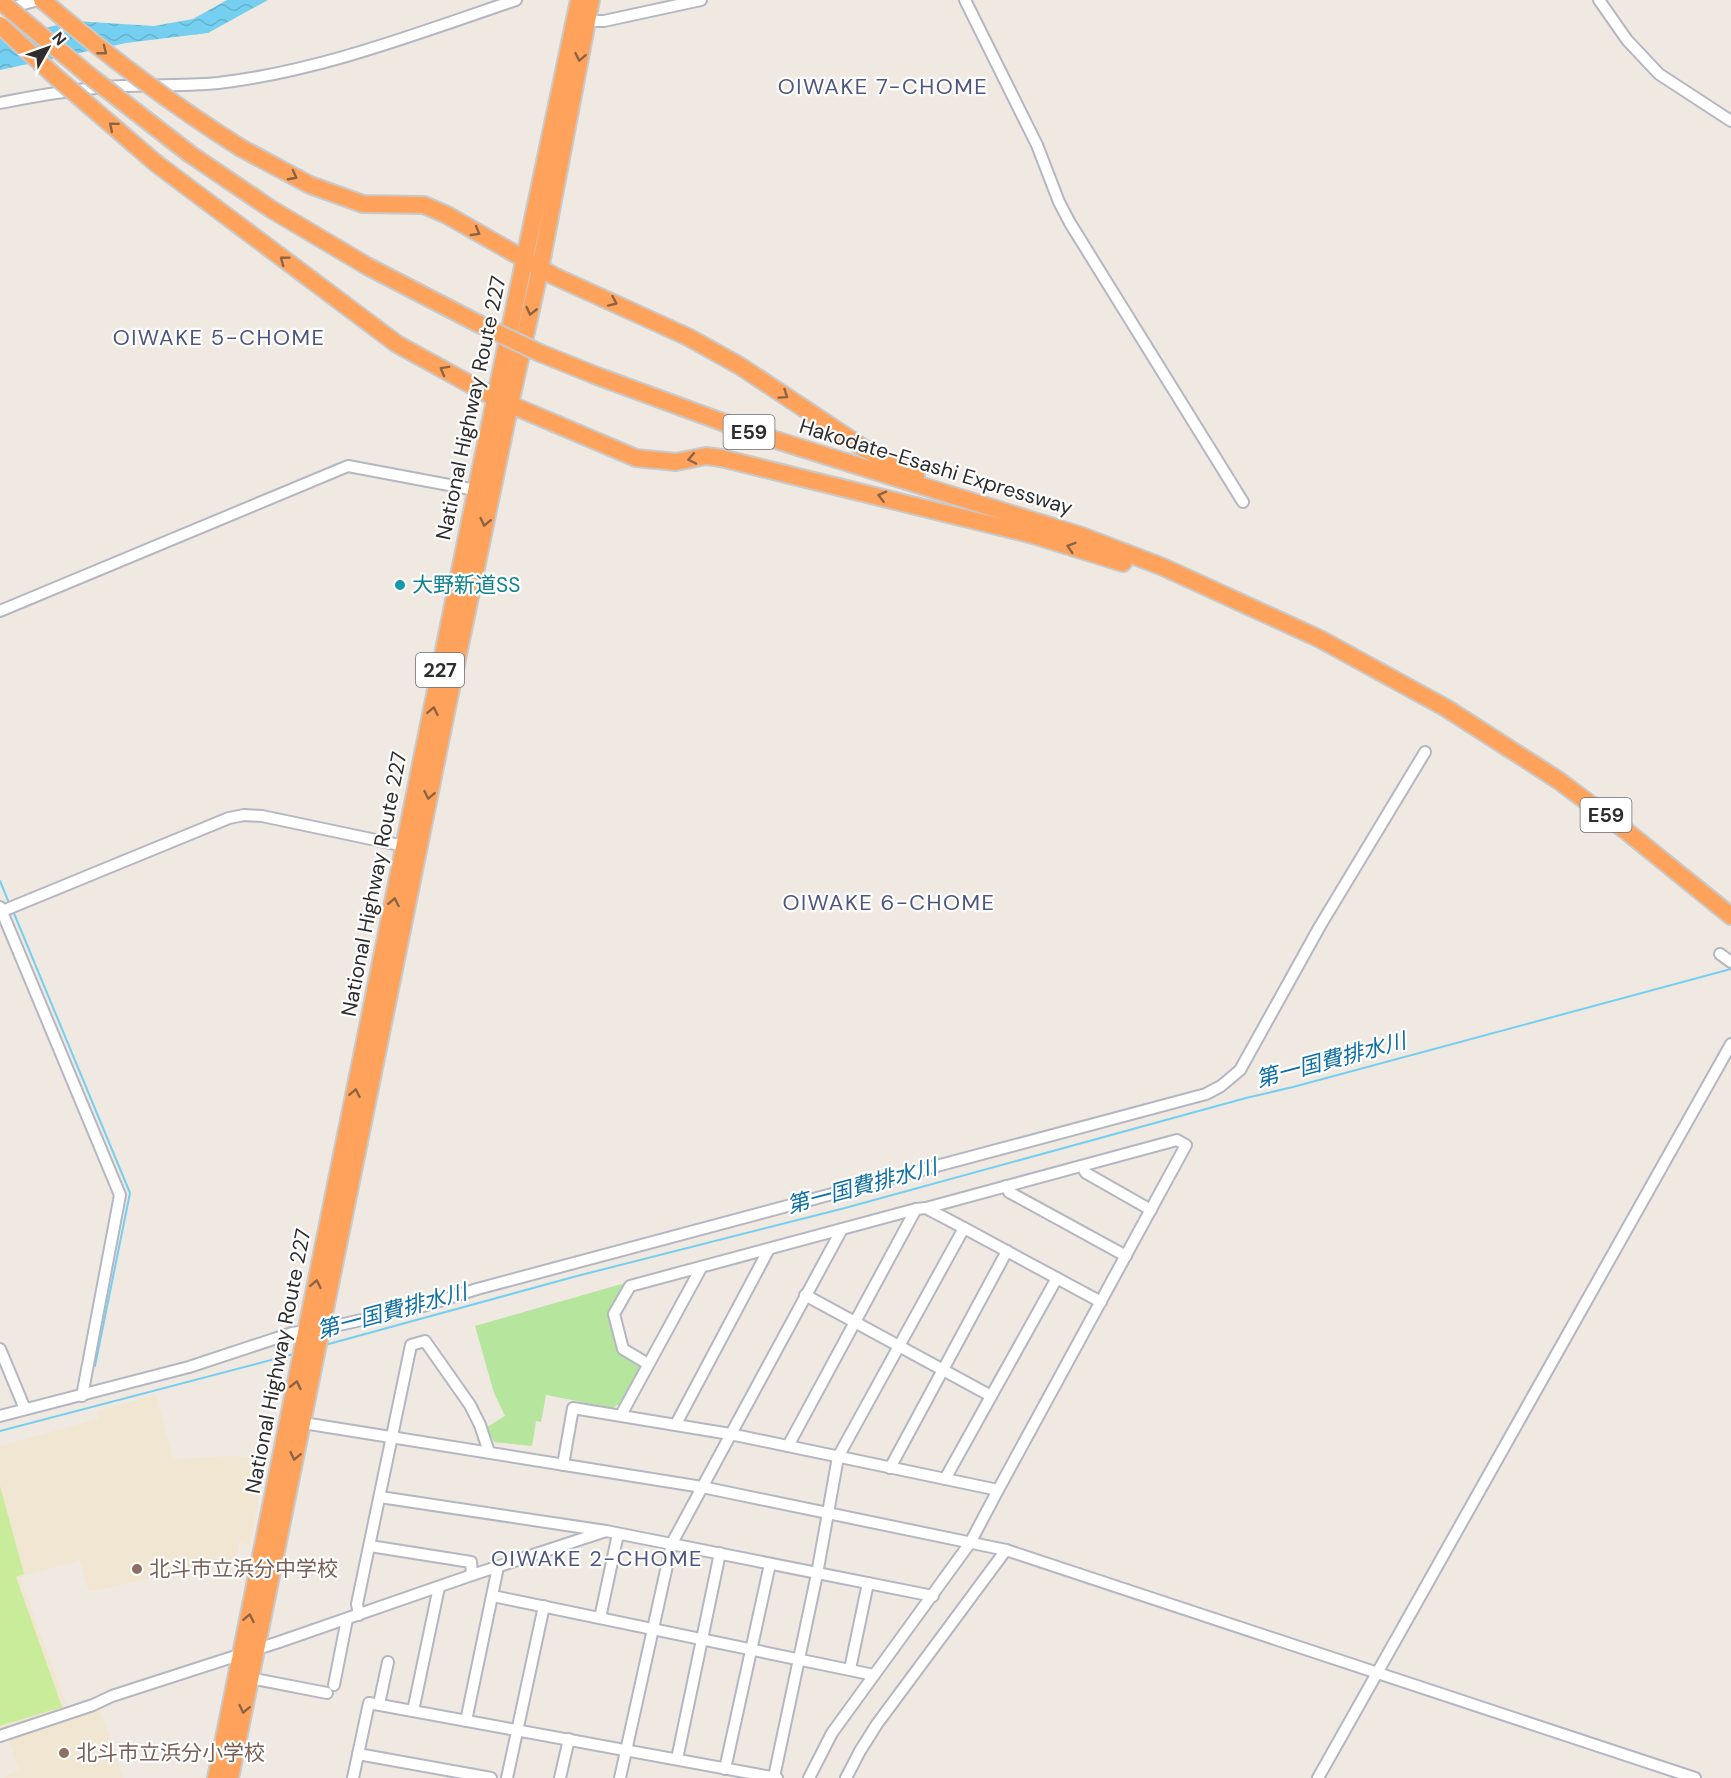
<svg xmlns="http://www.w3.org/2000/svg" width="1731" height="1778" font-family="'DM Sans','Noto Sans JP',sans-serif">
<defs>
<pattern id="water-waves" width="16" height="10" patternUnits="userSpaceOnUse" patternTransform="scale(1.5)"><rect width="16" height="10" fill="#75cff0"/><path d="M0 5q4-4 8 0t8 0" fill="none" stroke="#66b2ce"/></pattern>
</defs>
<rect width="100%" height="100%" fill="#efe9e1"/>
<g fill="#f0e6d1">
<polygon points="156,1395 173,1459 233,1456 266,1460 250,1545 239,1542 237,1558 94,1591 88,1589 80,1560 20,1577 67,1707 0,1729 0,1446 98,1419 97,1411"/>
<polygon points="99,1707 123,1778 5,1778 5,1776 19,1770 9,1740"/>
</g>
<polygon fill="#b6e59e" points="625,1283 609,1314 619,1354 637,1363 640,1369 623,1402 612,1408 546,1395 541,1422 536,1421 532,1446 494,1442 487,1427 505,1416 494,1393 475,1326"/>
<polygon fill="#c9ec9a" points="0,1486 24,1574 16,1577 62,1707 0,1726"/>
<polygon fill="url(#water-waves)" points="227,0 268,0 208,33 126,43 0,70 0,38 75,21 154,26 193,19"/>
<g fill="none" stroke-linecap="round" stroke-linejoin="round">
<g stroke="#75cff0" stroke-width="2">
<polyline points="0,881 9,903"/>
<polyline points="13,911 130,1193 95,1366"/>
<polyline points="325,1345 577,1276 845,1208 1246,1098 1293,1087 1731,969"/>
<polyline points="0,1431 294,1354"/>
</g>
<g stroke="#b4b7c1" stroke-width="14">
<g id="minor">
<polyline points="965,0 1037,145 1059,202 1070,223 1243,502"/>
<polyline points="1599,0 1627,40 1659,74 1731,121"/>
<polyline points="6,9 38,0"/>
<polyline points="587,21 604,21 701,0"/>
<path d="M0,103c40,-8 81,-15 122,-17 32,-1 64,0 96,-3 103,-12 200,-50 298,-83"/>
<polyline points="0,611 348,466 481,491"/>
<polyline points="0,907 120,1195 82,1396"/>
<polyline points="0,912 229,818 244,815 262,816 409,847"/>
<polyline points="1720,954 1731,962"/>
<polyline points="1082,1166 1086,1173 1151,1210"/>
<polyline points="1006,1186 1009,1192 1126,1256"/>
<polyline points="926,1208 1177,1140 1186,1145 998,1490"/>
<polyline points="964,1228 1101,1302"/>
<polyline points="805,1295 991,1396"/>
<polyline points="0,1349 25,1409"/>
<polyline points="648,1364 623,1349 614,1314 630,1286 916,1209 926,1208 964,1228 838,1457 817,1574 774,1777"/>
<polyline points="621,1415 701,1268"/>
<polyline points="0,1416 189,1367 292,1333 321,1329 420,1307 477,1289 1206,1094 1221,1086 1240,1070 1320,926 1425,752"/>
<polyline points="297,1422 702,1487 1006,1550 1695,1778"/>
<polyline points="676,1424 769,1249"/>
<polyline points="788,1446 916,1209"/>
<polyline points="563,1465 573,1408 730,1434 998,1490 970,1543 832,1733 809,1778"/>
<polyline points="890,1468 1007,1251"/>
<polyline points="945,1479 1057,1278"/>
<polyline points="380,1497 606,1531 933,1596"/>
<polyline points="370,1546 471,1562 472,1575"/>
<polyline points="493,1596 874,1675"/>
<polyline points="359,1615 357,1604 411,1345 425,1341 470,1405 480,1425 489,1452"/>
<polyline points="600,1618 618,1534"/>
<polyline points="850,1669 868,1583"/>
<polyline points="250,1678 327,1693"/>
<polyline points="334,1685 347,1619"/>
<polyline points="379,1704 388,1662"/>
<polyline points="413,1711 439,1587"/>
<polyline points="466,1721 498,1567"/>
<polyline points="0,1736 93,1705 112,1696 279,1642 472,1575 606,1531"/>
<polyline points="358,1754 491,1778"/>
<polyline points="677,1759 720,1553"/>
<polyline points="725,1769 770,1564"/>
<polyline points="353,1778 369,1703 777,1778"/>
<polyline points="507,1778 544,1606"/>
<polyline points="560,1778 569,1739"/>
<polyline points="620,1778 672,1543 842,1229"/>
<polyline points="846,1778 860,1751 877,1724 1006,1550"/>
<polyline points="1318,1778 1731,1044"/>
</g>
</g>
<g stroke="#c9c9c9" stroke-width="20">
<g id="highway">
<polyline points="241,148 310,185 363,204 424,205 447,215 554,276 688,337 740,366 865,449 916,475"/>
<polyline points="190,154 271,209 367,266 479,324"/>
<polyline points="157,164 397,344 495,398 636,458 676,462 706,456 721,458 1033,535 1123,563"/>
<polyline points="540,353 597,376 744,430 1082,536 1163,567 1320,639 1446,708 1558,780 1625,830 1731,916"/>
<polyline points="216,1778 481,467 579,0"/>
<polyline points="230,1778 449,698 510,404 540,269 591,0"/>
</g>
</g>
<use href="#minor" stroke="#fff" stroke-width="10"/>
<use href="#highway" stroke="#ffa35c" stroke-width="16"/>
<g stroke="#c9c9c9" stroke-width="20" stroke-linecap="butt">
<g id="highway-bridge">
<path d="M42,0c63,54 129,104 199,148"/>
<polyline points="0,1 91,77 190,154"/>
<polyline points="0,25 56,77 157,164"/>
<polyline points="479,324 540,353"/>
</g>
</g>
<use href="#highway-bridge" stroke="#ffa35c" stroke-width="16"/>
</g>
<defs><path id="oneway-chevron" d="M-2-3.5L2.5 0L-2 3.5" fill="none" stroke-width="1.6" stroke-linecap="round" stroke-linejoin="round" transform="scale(1.5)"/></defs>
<g stroke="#8c6343">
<use href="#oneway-chevron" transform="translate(103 51) rotate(38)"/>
<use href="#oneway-chevron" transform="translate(580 57) rotate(101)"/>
<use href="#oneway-chevron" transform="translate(113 126) rotate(-140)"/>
<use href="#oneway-chevron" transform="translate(293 176) rotate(28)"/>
<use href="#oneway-chevron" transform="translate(476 232) rotate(30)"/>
<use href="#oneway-chevron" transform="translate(284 260) rotate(-143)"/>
<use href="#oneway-chevron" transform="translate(613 302) rotate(24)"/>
<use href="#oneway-chevron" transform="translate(531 311) rotate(103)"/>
<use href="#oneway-chevron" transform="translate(444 370) rotate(-151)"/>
<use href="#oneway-chevron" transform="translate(784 395) rotate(34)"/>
<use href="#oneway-chevron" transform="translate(692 459) rotate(168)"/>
<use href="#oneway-chevron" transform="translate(882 496) rotate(-166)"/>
<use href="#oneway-chevron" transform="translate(485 522) rotate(102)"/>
<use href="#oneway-chevron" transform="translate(1071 547) rotate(-163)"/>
<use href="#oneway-chevron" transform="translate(433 711) rotate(-79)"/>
<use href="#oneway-chevron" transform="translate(429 795) rotate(101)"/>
<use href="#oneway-chevron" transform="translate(394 902) rotate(-79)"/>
<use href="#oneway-chevron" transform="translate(355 1093) rotate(-79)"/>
<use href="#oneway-chevron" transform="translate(316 1284) rotate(-79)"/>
<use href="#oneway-chevron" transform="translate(296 1385) rotate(-77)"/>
<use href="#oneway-chevron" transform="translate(295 1456) rotate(102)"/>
<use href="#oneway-chevron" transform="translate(249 1618) rotate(-79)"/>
<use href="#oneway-chevron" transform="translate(244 1709) rotate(102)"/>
</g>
<circle fill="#0f9aa8" stroke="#fff" stroke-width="2" cx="400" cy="585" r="6"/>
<g fill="#8d6e63" stroke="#fff" stroke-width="2">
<circle cx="137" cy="1569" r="6"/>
<circle cx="64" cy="1753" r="6"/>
</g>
<g text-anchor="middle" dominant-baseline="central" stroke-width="4.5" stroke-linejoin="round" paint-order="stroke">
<g fill="#fff" stroke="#6d6d6d" stroke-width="1.5">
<rect x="723.5" y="415" width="51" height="34" rx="4.5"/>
<rect x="416" y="653" width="48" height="34" rx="4.5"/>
<rect x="1580.5" y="798" width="51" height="34" rx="4.5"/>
</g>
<g font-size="20" font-weight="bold" fill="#2e2e2e">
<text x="749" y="432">E59</text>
<text x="440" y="670">227</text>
<text x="1606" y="815">E59</text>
</g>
<g font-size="21" fill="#2e2e2e" stroke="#fff">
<text transform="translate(471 408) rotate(-78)">National Highway Route 227</text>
<text transform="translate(936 467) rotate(17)">Hakodate-Esashi Expressway</text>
<text transform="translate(374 884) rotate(-79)">National Highway Route 227</text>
<text transform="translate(278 1361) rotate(-79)">National Highway Route 227</text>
</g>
<g font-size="21" fill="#0d838f" stroke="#fff" text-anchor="start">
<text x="412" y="585">大野新道SS</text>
</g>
<g font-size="21" fill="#785e54" stroke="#fff" text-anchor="start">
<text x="149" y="1569">北斗市立浜分中学校</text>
<text x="76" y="1753">北斗市立浜分小学校</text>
</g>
<g font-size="22" letter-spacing="1.5" fill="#4d5680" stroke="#fff">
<text x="883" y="86">OIWAKE 7-CHOME</text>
<text x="219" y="337">OIWAKE 5-CHOME</text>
<text x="889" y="902">OIWAKE 6-CHOME</text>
<text x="597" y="1558">OIWAKE 2-CHOME</text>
</g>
<g font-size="22" font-style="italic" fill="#0d6fa3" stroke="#fff">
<text transform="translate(1331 1060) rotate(-15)">第一国費排水川</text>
<text transform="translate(862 1186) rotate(-15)">第一国費排水川</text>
<text transform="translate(392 1311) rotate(-15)">第一国費排水川</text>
</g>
</g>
<g transform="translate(48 48) rotate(50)" stroke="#ffffff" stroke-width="4.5" paint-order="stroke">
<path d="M0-4.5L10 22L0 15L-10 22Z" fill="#2e2e2e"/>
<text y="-9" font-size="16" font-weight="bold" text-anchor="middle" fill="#2e2e2e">N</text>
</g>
</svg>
